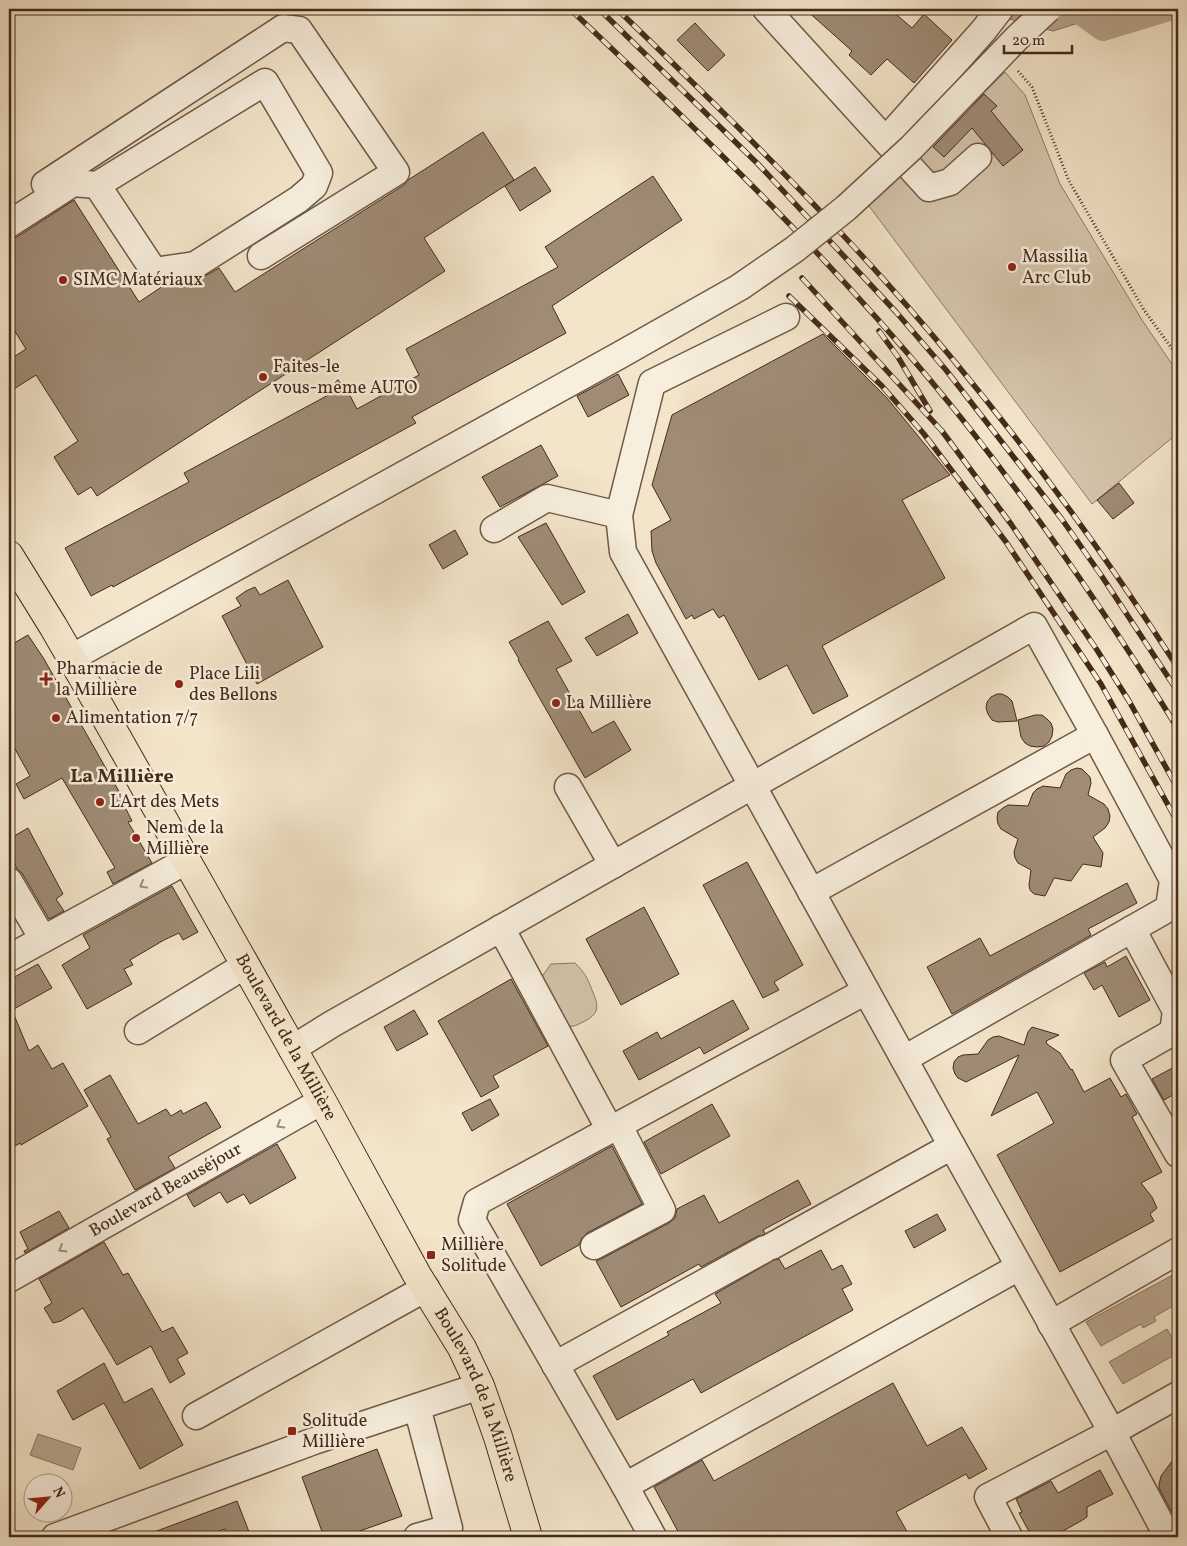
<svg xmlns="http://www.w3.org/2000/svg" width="1187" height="1546" font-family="Vollkorn,serif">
<rect width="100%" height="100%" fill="#f3e5ca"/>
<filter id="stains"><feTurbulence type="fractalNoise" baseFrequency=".004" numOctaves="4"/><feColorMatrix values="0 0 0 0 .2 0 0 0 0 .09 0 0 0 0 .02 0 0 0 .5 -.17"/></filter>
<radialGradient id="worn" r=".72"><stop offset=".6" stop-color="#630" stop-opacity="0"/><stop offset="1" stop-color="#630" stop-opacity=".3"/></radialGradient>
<g fill="#d5c5ac" stroke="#8d7863">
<polygon points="1005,72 1025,95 1060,184 1142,320 1178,373 1178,433 1092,504 869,206"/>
<path d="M575,963c10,10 12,14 17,27 7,16 8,24 -9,32 -6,3 -9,5 -15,4l-27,-48 10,-14z"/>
</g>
<g fill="#b8a58e" stroke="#8a7460">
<polygon points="977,9 1116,9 1104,15 1053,31 980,11"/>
<polygon points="1178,1272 1178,1303 1154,1317 1156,1321 1143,1328 1141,1324 1101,1346 1086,1322"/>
<polygon points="1167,1329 1178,1348 1178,1353 1123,1384 1109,1362"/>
<polygon points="38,1434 81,1448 73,1470 30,1455"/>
</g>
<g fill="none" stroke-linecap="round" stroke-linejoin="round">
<polyline stroke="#b8a58e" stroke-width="24" points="1075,9 1103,29 1169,9"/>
</g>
<g fill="#9f8b76" stroke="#452a1a">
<polygon points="805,9 890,9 912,28 924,14 952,40 914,83 887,59 871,75 849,55 852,51"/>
<polygon points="695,23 725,55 708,71 677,40"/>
<polygon points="984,94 997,106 991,111 1023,150 1003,166 972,128 944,157 933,147"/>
<polygon points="483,132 514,180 424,238 445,271 97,496 91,487 78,495 54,457 78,441 36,375 9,392 9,360 26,349 9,322 9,239 17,237 74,200 139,302 166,284 198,280 219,268 235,292 404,185 408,180"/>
<polygon points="535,167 551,191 520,211 505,186"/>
<polygon points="653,176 682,220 552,306 566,333 412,417 416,423 113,587 112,585 91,596 65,548 189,482 184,473 345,386 357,409 419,375 406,349 558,267 545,247"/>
<polygon points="823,334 887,398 950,475 902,500 945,578 822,646 848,696 813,714 787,665 759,680 724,615 719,618 713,609 694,619 692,615 686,619 656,563 652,551 651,531 671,520 652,485 672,415"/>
<polygon points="618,374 629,395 588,417 577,396"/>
<polygon points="541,445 558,476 500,507 482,477"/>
<polygon points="1119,483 1134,503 1113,519 1097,500"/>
<polygon points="546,523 585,592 562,605 518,537"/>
<polygon points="455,530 468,554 443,569 429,545"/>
<polygon points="288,580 323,647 257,684 222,616 241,606 236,598 246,591 255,587 260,595"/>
<polygon points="628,614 638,633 597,656 585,638"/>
<polygon points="548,621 572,661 556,669 592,733 614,721 631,750 585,778 518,660 519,659 509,642"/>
<polygon points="28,635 44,659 125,802 123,803 132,821 128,822 152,863 113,884 107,872 115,868 62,778 24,799 16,784 30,776 9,738 9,646"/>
<polygon points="997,694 1002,694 1008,697 1012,701 1017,721 998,722 992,720 988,714 986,708 987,702 991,697"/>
<polygon points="1035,715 1042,715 1047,719 1051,723 1053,729 1052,736 1049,742 1044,746 1037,747 1030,746 1025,743 1021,737 1018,720"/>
<polygon points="1077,768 1082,769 1090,777 1091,783 1088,795 1104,804 1108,809 1110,816 1109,822 1105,828 1093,837 1103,853 1101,867 1083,864 1071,881 1054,878 1045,896 1034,894 1030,890 1029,885 1031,870 1018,863 1015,858 1014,852 1018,839 1001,829 998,824 997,818 998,812 1003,808 1008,805 1028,806 1033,793 1037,789 1043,786 1060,788 1066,774 1071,770"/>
<polygon points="28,828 63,894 56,899 64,911 49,919 22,873 17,869 9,852 9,839"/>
<polygon points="747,862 803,965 774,982 779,990 763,998 703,885"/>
<polygon points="1127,883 1137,903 1088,929 1091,935 952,1014 927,967 980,938 990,956"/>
<polygon points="172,886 198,932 183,940 179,933 164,940 130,960 133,965 124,969 132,984 87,1009 62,965 90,948 83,935"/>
<polygon points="644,907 679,974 621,1005 586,939"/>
<polygon points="1126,956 1150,1000 1119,1017 1102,985 1094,990 1084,973 1105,962 1107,967"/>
<polygon points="38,964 52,988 12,1010 29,1051 38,1045 52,1069 63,1063 88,1106 21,1145 20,1143 9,1150 9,980"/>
<polygon points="511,979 548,1046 493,1076 499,1087 481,1097 438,1021"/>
<polygon points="733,1000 749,1029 704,1054 700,1047 639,1080 623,1051 657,1032 661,1039"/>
<polygon points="414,1010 428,1034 397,1051 384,1027"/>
<polygon points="1032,1027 1059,1035 1046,1041 1047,1044 1060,1053 1071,1070 1072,1069 1084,1092 1110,1078 1121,1097 1126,1094 1137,1114 1132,1117 1162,1172 1141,1183 1152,1197 1157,1208 1150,1214 1154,1221 1060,1272 997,1155 1054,1123 1037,1092 991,1116 1019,1055 966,1082 958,1078 955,1074 953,1068 954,1062 958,1057 963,1055 978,1054 988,1040 993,1037 999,1036 1024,1045 1028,1032"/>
<polygon points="1178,1065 1178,1092 1164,1100 1152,1079"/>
<polygon points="110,1075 138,1124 166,1109 171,1116 181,1110 183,1114 206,1102 221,1127 168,1157 175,1168 135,1190 107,1139 111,1137 84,1090"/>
<polygon points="490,1099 499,1115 472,1131 462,1113"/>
<polygon points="712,1104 730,1136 661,1174 644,1142"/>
<polygon points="277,1144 296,1178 250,1204 244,1194 227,1203 220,1192 194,1207 187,1195"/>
<polygon points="612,1146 642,1204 587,1233 582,1238 579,1245 541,1266 507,1204"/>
<polygon points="798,1180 811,1204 763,1230 765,1233 763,1235 758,1236 701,1267 699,1264 621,1307 596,1261 601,1259 669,1223 675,1218 677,1209 704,1195 719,1223"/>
<polygon points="59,1211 69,1228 25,1253 24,1251 28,1249 20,1232"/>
<polygon points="937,1214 946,1230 914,1248 905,1231"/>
<polygon points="104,1242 123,1275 128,1273 162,1332 173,1327 188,1353 177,1359 185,1374 170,1383 151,1346 117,1365 83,1308 61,1321 53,1323 44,1308 52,1303 39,1279"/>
<polygon points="821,1250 832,1270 842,1265 852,1284 842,1289 853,1310 701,1393 693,1379 617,1420 593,1376 669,1335 667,1332 721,1303 715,1294 774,1260 779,1259 785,1269"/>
<polygon points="104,1363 124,1403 152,1388 183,1445 140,1469 104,1403 73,1420 57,1391"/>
<polygon points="893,1383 927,1446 962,1427 987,1469 969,1479 966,1474 896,1512 910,1537 681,1537 654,1487 702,1460 714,1481"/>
<polygon points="377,1449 402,1516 343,1537 324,1537 302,1477"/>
<polygon points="1178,1453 1178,1524 1159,1488 1159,1485 1161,1476"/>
<polygon points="1100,1470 1113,1494 1087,1507 1087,1517 1081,1521 1052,1537 1032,1537 1019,1513 1022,1512 1016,1499 1051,1481 1058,1493"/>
<polygon points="237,1501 251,1537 228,1537 225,1529 201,1537 146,1537 146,1535"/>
</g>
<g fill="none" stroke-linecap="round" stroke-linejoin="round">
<g stroke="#705946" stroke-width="29">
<g id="minor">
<polyline points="766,9 929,188 950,182 978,157"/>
<polyline points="886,140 983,31 1000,9"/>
<polyline points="45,184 283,28 299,30 396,172 261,256"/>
<polyline points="9,224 73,183 97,185 154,271 195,265 299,199 314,186 319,173 265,82 97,185"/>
<polyline points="786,317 652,383 619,515 623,552 952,1146 1112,1432 988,1497 1009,1537"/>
<polyline points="494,529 547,498 619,515"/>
<polyline points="71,658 376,490"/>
<polyline points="568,787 613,865"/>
<polyline points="9,881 43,939"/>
<polyline points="811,892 1095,735"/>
<polyline points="501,928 610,1130"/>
<polyline points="1132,929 1176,1011 1173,1032 1124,1060 1178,1154"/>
<polyline points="9,958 186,861"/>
<polyline points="138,1031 244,966"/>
<polyline points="292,1049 332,1024 1034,626 1095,735 1173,880 1169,908 904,1059"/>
<polyline points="594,1246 662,1210 619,1126"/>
<polyline points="772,1246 952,1146"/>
<path id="s1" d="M9,1279l313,-178"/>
<polyline points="1051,1324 1178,1251"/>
<polyline points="555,1365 765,1249"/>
<polyline points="196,1416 426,1288"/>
<polyline points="625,1486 1019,1267"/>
<polyline points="55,1537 314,1441 480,1386"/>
<polyline points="417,1537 449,1528 417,1407"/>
<polyline points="653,1537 625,1486 472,1220 477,1202 866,991"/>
<polyline points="1168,1537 1112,1432 1178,1395"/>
</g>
</g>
<g stroke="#452a1a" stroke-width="30">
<g id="major">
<path id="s2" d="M9,555l44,71 48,83 221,392 95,174 45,73 18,38 18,51 30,100"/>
</g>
</g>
<g stroke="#452a1a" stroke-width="3" stroke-dasharray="1 2.5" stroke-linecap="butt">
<polyline points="1018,71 1032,87 1069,181 1144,310 1178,357"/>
<polyline points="113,662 116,671 118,687"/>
</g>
<use href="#minor" stroke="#f7eedd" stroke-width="26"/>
<use href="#major" stroke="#f3e5ca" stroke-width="28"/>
<g stroke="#452a1a" stroke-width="5.5">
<g id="rail">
<path d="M570,9c126,119 250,239 361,372 91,109 172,227 247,348"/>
<polyline points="599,9 758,164 896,312 946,370 1061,518 1101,575 1178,692"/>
<path d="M617,9c117,113 234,227 338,353 81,98 155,200 223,306"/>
<polyline points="802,278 942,431 1011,524 1097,650 1129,701 1178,789"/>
<polyline points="789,296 882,386 924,434 1006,542 1101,684 1178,823"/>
<polyline points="879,331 898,357 930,411"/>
</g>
</g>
<use href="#rail" stroke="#f7eedd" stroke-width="4" stroke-dasharray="11" stroke-linecap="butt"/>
<g stroke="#705946" stroke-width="29" stroke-linecap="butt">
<polyline id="minor-bridge" points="376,490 620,355 740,287 795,249 846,208 911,148 1017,38 1048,9"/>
</g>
<use href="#minor-bridge" stroke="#f7eedd" stroke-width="26"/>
</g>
<defs><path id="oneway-chevron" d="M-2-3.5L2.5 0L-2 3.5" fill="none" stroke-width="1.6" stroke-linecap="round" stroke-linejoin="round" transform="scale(1.25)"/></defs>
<g stroke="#9e8c7c">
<use href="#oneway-chevron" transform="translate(143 885) rotate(151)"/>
<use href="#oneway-chevron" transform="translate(280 1125) rotate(150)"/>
<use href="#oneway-chevron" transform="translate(62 1249) rotate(150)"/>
</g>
<g fill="#8f2418" stroke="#f7eedd" stroke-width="2">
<circle cx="1012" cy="267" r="5"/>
<circle cx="63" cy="280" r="5"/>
<circle cx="263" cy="377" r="5"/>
<path d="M43.5 671.5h5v5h5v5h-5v5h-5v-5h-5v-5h5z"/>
<circle cx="179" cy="684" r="5"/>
<circle cx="556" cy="703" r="5"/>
<circle cx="56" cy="718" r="5"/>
<circle cx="100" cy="802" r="5"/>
<circle cx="136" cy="838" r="5"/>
<rect x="426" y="1250" width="10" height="10" rx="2.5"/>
<rect x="287" y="1426" width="10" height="10" rx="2.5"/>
</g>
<g text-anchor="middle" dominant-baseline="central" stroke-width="5" stroke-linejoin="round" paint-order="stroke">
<g font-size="18" fill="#452a1a" stroke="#f7eedd" text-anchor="start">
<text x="1022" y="257">Massilia<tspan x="1022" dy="21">Arc Club</tspan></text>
<text x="73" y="280">SIMC Matériaux</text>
<text x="273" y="367">Faites-le<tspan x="273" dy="21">vous-même AUTO</tspan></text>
<text x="56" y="669">Pharmacie de<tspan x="56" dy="21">la Millière</tspan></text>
<text x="189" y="674">Place Lili<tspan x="189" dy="21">des Bellons</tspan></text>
<text x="566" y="703">La Millière</text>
<text x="66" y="718">Alimentation 7/7</text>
<text x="110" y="802">L'Art des Mets</text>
<text x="146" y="828">Nem de la<tspan x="146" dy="21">Millière</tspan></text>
<text x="441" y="1245">Millière<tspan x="441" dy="21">Solitude</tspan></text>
<text x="302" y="1421">Solitude<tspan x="302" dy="21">Millière</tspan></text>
</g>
<g font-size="18" fill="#452a1a" stroke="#f7eedd">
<text stroke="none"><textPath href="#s2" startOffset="556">Boulevard de la Millière</textPath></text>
<text stroke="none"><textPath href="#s1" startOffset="180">Boulevard Beauséjour</textPath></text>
<text stroke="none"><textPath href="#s2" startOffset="962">Boulevard de la Millière</textPath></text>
</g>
<g font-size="20" font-weight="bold" fill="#452a1a" stroke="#f7eedd">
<text x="122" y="777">La Millière</text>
</g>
</g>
<rect width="1187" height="1546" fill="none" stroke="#f3e5ca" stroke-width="30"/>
<rect x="10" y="10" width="1167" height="1526" fill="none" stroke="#452a1a" stroke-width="2.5"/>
<rect x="15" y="15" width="1157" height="1516" fill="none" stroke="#452a1a"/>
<g transform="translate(48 1498) rotate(63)"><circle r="24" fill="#f7eedd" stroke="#b0a08f"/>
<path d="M0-4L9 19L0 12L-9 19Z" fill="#8f2418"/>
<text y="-8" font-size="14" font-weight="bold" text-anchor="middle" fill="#452a1a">N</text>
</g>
<path d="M1004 45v8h68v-8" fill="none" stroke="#452a1a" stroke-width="2.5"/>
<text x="1012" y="45" font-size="15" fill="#452a1a" stroke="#f7eedd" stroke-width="4" paint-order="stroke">20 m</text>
<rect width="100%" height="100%" filter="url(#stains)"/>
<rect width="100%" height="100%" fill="url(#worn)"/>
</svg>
